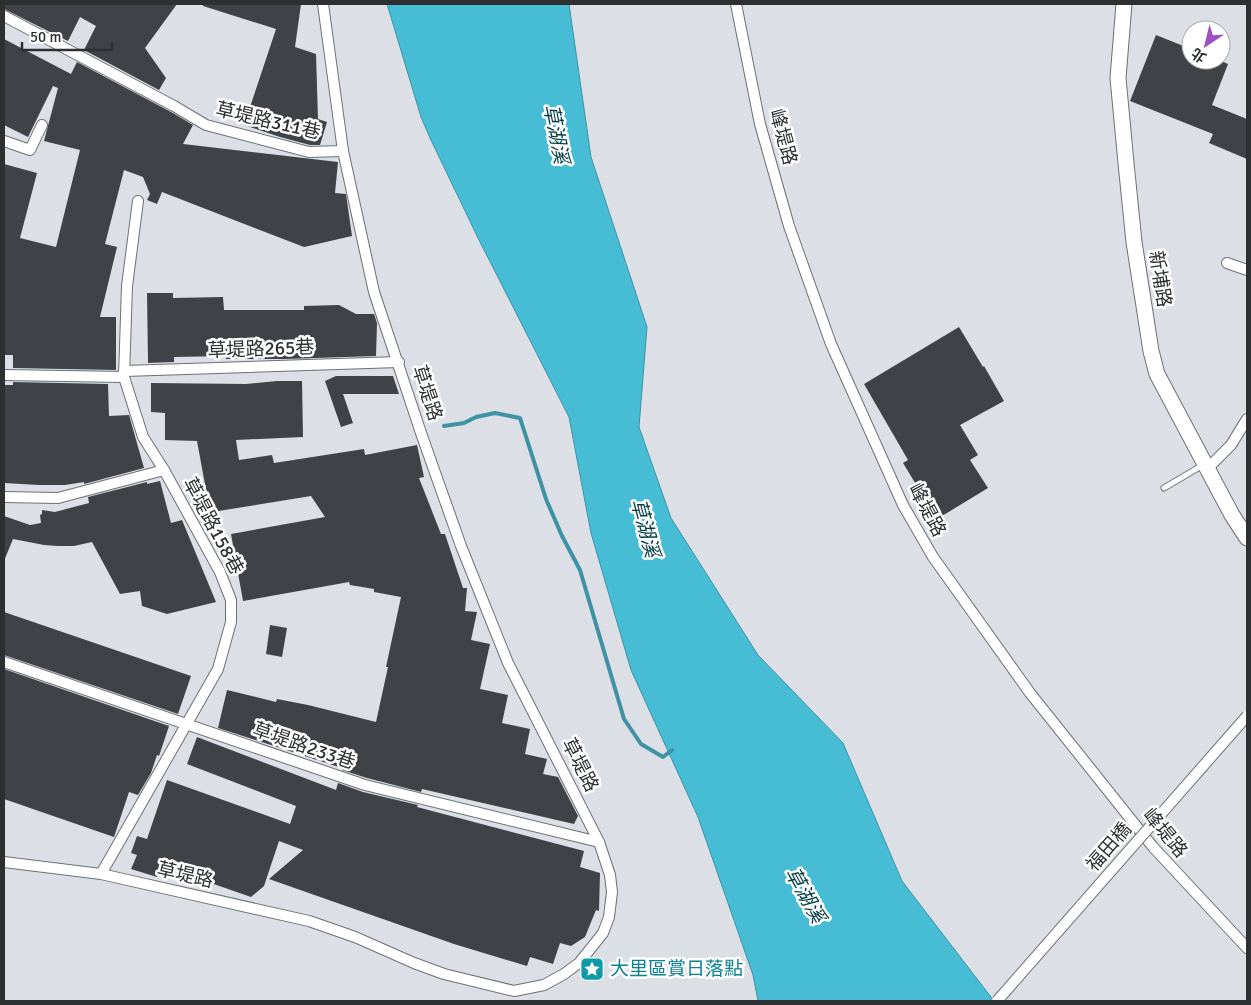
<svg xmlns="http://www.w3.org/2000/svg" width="1251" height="1005" font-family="Signika,'Noto Sans TC',sans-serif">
<rect width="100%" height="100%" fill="#dcdfe5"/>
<polygon fill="#46bdd5" stroke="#3e92a4" points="387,4 569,4 591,157 647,327 639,427 671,518 758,655 843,743 902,881 994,1001 758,1001 753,975 698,817 631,670 591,533 569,417 479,240 430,138 421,117"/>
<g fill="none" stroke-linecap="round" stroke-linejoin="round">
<polyline stroke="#3e92a4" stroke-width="4" points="444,426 464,423 476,417 495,413 520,418 546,499 562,536 580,570 624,719 641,744 663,757 672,750"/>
</g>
<g fill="#3f4246">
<polygon points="4,4 177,4 145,48 166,78 159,90 84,50 96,26 80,17 68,41 4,9"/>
<polygon points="203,4 301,4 295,47 316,54 318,119 327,122 320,145 310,145 280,137 244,125 276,29 203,6"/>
<polygon points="1156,35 1191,49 1191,60 1219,60 1228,64 1212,105 1247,119 1247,159 1209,143 1213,134 1130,101"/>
<polygon points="4,39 71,74 77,62 171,112 193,125 183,144 338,162 335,193 346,194 352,236 304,247 162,192 157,204 147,200 150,194 143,177 124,170 105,244 117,247 100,317 116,317 116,370 13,368 13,355 4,355 4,164 37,173 20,238 56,247 80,150 44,141 58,88 53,86 28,137 4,125"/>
<polygon points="147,293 173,293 173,298 223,297 224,310 304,310 304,306 339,305 356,314 374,314 377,323 376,356 285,359 226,359 226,356 174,357 174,362 148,363"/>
<polygon points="959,327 983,367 984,366 1004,401 960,425 978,455 970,460 988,488 937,519 903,463 908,460 864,384"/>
<polygon points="336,376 393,376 399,394 343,394 353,423 341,427 325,381"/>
<polygon points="277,381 302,381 303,437 236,440 239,460 272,455 274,463 364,449 365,455 417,445 424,477 419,478 441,534 445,534 463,588 467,588 465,611 477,612 471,640 490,644 480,689 508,695 502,723 530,729 525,754 547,759 543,774 558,777 578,816 574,824 422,789 421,792 367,778 342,770 342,768 218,728 227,690 276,702 277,699 308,705 376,722 388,667 386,667 401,597 374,592 374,589 350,585 349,582 243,601 231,534 325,517 311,496 200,514 196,492 206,490 197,441 165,440 165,413 151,412 151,383 246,384"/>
<polygon points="13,382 108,384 109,416 129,415 144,468 84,484 84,482 65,485 39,485 4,483 4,385 13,385"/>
<polygon points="160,481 171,523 182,520 216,602 167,614 142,606 140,591 120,594 92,542 74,546 58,546 44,545 13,539 4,561 4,516 30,525 41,523 40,515 42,514 42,510 55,512 89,503 88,497 147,482 147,484"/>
<polygon points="4,612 191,676 178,714 4,655"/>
<polygon points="270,625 287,628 282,657 266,654"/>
<polygon points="4,669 169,726 159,756 157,755 151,773 138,795 129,792 114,837 4,799"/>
<polygon points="197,737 336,790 338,783 363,792 418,805 417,807 584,851 580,867 600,873 599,911 596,910 585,937 571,946 560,943 553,964 530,957 527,966 454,944 269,879 303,850 279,841 264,886 251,897 162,866 157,877 131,869 137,855 131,853 137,836 147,839 167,780 290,824 296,806 187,764"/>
</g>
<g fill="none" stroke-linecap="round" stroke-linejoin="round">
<g stroke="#6d7075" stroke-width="7">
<polyline id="lane" points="1164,488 1203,465"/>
</g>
<g stroke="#6d7075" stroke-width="12">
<g id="street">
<polyline points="736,4 760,124 789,226 831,344 903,505 933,557 1030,693 1153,847 1247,948"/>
<polyline points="4,16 174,106 206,125 309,152 343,151"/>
<polyline points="4,141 30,150 42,125"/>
<polyline points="1227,263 1247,270"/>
<polyline points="124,371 399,362"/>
<polyline points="4,375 124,377"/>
<polyline points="1208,468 1231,445 1247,419"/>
<polyline points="4,497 58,498 164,470"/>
<polyline points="4,662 365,785 599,842"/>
<polyline points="4,862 101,874 309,921 355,937 414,963 444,974 514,991 544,985 564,974 579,963 603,933 609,917 612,892 610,875 599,842 508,663 461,546 421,433 374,292 343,151 323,4"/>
<polyline points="101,874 218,669 231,622 231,600 220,572 164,470 143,437 124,377 127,286 138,201"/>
</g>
</g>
<g stroke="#6d7075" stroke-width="17">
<polyline id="secondary" points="1124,4 1118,78 1126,163 1134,242 1151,351 1157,374 1232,515 1247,538"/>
</g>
<use href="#lane" stroke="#fff" stroke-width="5"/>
<use href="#street" stroke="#fff" stroke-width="10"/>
<use href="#secondary" stroke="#fff" stroke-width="15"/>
<g stroke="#6d7075" stroke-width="12" stroke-linecap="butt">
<polyline id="street-bridge" points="997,1001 1247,716"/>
</g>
<use href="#street-bridge" stroke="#fff" stroke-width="10"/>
</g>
<defs>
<g id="sight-square" transform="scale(1.25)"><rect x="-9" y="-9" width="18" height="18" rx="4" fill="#0f9aa8" stroke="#fff"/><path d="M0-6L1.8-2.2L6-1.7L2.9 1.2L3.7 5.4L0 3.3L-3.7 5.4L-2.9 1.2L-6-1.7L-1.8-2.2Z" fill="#fff"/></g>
</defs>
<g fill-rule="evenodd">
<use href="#sight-square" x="592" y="969"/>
</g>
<g text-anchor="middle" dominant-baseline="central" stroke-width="5" stroke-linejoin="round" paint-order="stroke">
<g font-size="19" fill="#2d2f31" stroke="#fff">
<text transform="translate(268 121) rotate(13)">草堤路311巷</text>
<text transform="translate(783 137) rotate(75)">峰堤路</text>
<text transform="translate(1160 279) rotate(81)">新埔路</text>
<text transform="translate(261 349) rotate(-2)">草堤路265巷</text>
<text transform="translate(427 393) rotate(72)">草堤路</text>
<text transform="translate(927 510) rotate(62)">峰堤路</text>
<text transform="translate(213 526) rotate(62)">草堤路158巷</text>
<text transform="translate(304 746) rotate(19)">草堤路233巷</text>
<text transform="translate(580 765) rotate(63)">草堤路</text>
<text transform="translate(1165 833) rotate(50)">峰堤路</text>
<text transform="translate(1109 847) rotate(-49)">福田橋</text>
<text transform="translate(185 875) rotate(13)">草堤路</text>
</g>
<g font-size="19" fill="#0d838f" stroke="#fff" text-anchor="start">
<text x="610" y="969">大里區賞日落點</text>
</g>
<g font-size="20" font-style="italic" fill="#043d47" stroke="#fff">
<text transform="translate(556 134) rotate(79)">草湖溪</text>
<text transform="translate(645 528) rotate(75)">草湖溪</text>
<text transform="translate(805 895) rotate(61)">草湖溪</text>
</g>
</g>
<rect width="1251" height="1005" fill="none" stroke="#2d2f31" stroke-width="10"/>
<g transform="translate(1206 45) rotate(215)"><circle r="24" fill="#ffffff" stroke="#abacad"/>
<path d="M0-4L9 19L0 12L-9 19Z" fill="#9d50c2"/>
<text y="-8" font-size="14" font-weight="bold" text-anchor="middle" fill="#2d2f31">北</text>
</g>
<path d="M22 42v8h90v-8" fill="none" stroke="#2d2f31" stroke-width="2.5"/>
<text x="30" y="42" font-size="15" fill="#2d2f31" stroke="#ffffff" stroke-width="4" paint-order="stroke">50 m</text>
</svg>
